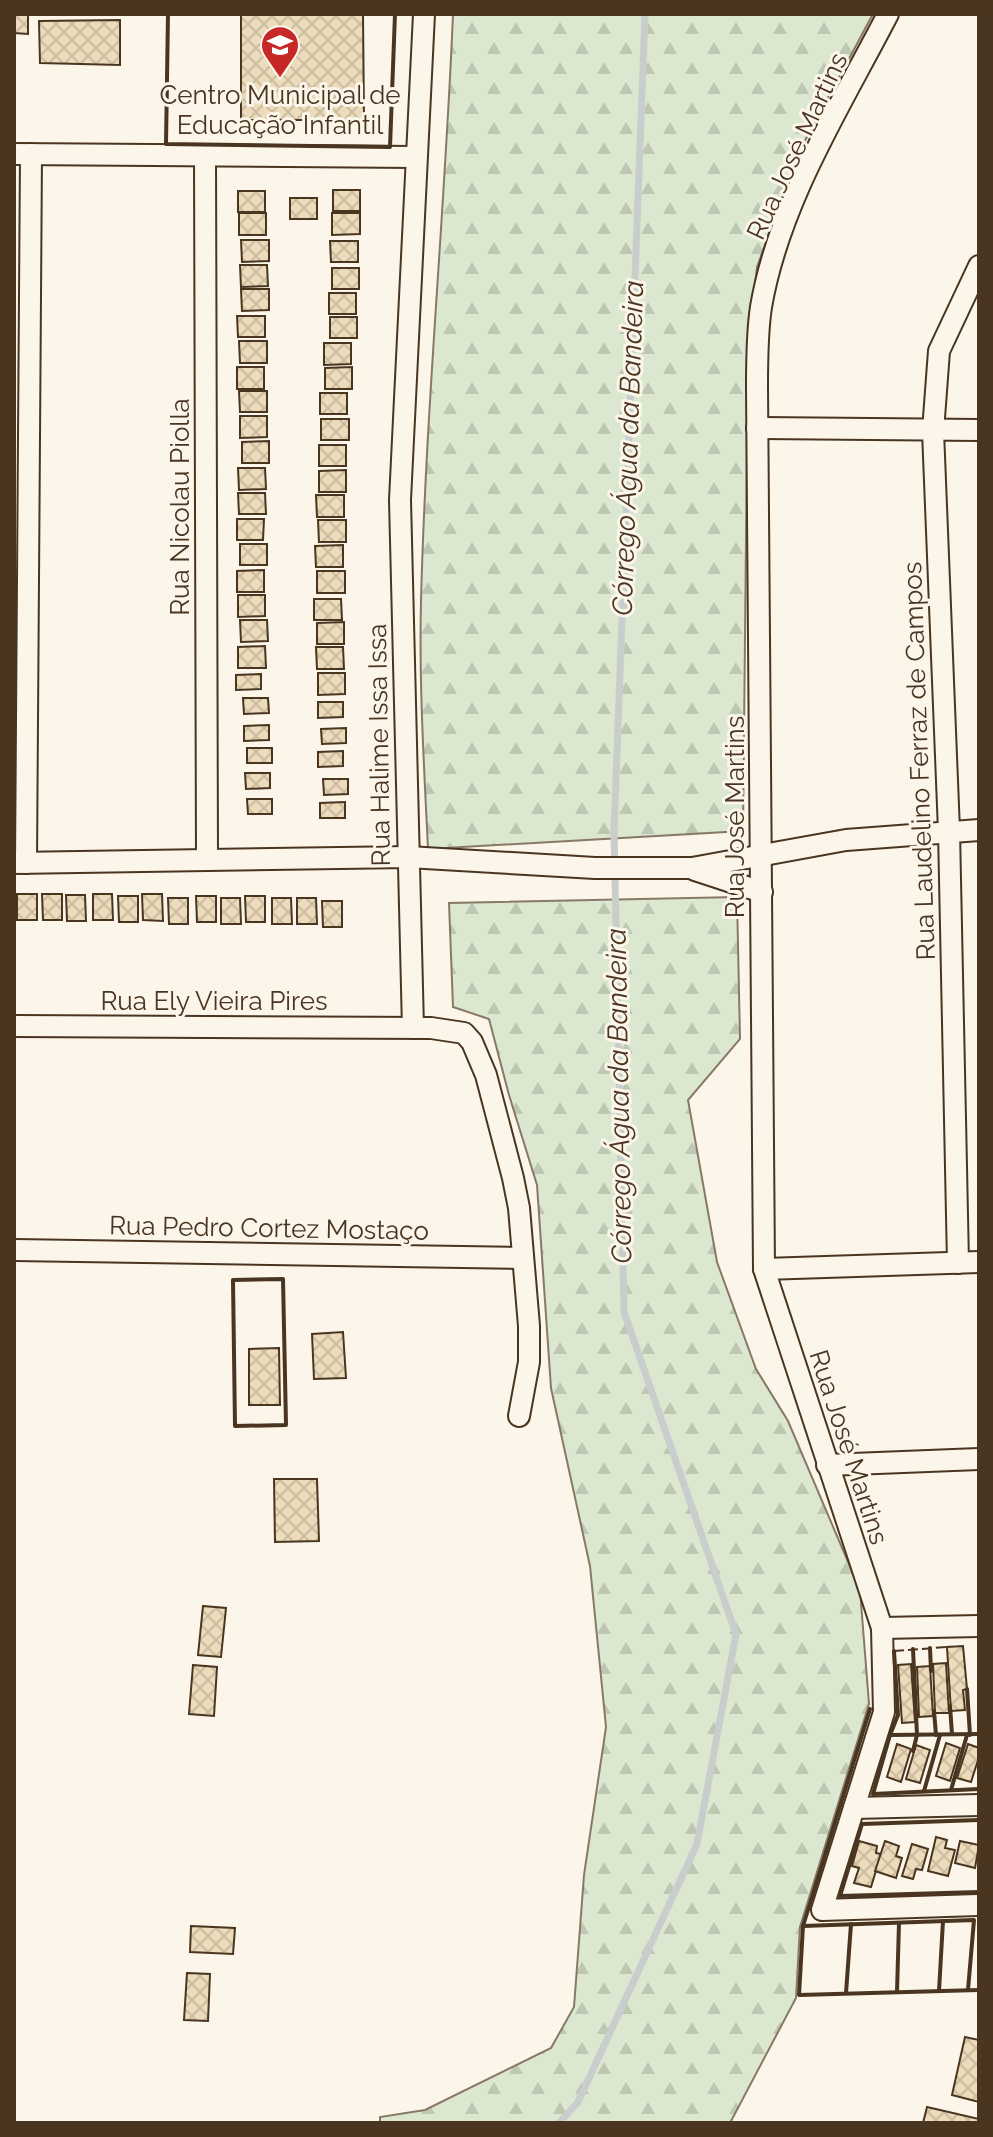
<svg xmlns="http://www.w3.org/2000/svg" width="993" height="2137" font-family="Raleway,sans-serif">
<defs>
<pattern id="forest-firs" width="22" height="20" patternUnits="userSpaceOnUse" patternTransform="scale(2)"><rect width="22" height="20" fill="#dce7d0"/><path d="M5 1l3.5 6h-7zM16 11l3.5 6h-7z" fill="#bec7b2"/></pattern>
<pattern id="building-cross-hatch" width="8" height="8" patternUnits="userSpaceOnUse" patternTransform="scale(2)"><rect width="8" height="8" fill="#ecdcbc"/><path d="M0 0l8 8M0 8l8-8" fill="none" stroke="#ccbda1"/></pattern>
</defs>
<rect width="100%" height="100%" fill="#fbf6e9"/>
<g fill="url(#forest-firs)" stroke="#887966" stroke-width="2">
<path d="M453,14h420l-73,136 -43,117 -9,79 -5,485 -315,18c-4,-83 -9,-166 -7,-248 5,-196 24,-391 32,-587z"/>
<polygon points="737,897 740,1039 688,1100 717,1262 756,1369 788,1421 860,1590 869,1704 800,1927 796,1998 730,2123 380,2123 380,2117 425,2110 551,2048 574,2007 584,1875 606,1727 590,1566 551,1388 537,1185 509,1095 489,1019 453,1007 449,903"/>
</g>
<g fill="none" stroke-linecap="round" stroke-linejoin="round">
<polyline stroke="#c9cecd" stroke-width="7" points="559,2123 578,2102 697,1844 736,1634 624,1312 614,831 645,14"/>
</g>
<g fill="url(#building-cross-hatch)" stroke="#4a3520" stroke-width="2">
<polygon points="14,14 28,14 28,34 14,33"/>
<polygon points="241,14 363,14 364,120 241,120"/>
<polygon points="120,20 120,65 40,63 39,21"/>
<rect x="333" y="190" width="27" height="21"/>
<rect x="238" y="191" width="27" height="21"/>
<rect x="290" y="198" width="27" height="21"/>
<rect x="239" y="213" width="27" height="22"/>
<polygon points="332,213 360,213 360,234 332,235"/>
<polygon points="241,240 269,240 269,261 242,262"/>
<polygon points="330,241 358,241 358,262 331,262"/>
<polygon points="240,265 267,265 268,286 241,287"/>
<rect x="332" y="268" width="27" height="21"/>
<polygon points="241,289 269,289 269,310 242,311"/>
<rect x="329" y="293" width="27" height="21"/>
<polygon points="237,316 265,316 265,337 238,337"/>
<rect x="330" y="317" width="27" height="21"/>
<polygon points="239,341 267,341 267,363 240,363"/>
<polygon points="324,343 351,343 351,364 324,365"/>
<rect x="237" y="367" width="27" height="22"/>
<polygon points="352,367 352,389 325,389 325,368"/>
<polygon points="239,391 267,391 267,412 240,412"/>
<rect x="320" y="393" width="27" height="21"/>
<polygon points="240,416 267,416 267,437 240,438"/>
<rect x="321" y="419" width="28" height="21"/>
<polygon points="269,441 269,463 242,463 242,442"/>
<rect x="319" y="445" width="27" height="21"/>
<polygon points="238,468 265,468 266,489 239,490"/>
<polygon points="346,470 346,492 319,492 319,471"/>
<polygon points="238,493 265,493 266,514 239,514"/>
<polygon points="316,495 344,495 344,517 317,517"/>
<polygon points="237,519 264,519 263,540 237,540"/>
<polygon points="318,520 346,520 346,542 319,542"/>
<rect x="240" y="544" width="27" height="21"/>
<polygon points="343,545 343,567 316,567 315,546"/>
<polygon points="264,570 264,592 237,592 237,571"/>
<rect x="317" y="571" width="28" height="22"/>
<polygon points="238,595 265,595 265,616 238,617"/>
<polygon points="314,599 341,599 342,620 314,620"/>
<polygon points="240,620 267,620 268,641 241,642"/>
<polygon points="344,622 344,644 317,644 317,623"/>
<polygon points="265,646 266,668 238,668 238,647"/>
<polygon points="316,647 343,647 344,669 317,669"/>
<polygon points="318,673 345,673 345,694 318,695"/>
<polygon points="261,674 261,689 236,690 236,675"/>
<polygon points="243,698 268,698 269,713 244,714"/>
<polygon points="318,702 343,702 343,717 318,718"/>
<polygon points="269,725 269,740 244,741 244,726"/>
<polygon points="346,728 346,743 322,744 321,729"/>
<rect x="247" y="748" width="25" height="15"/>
<polygon points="343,751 343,766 318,767 318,752"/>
<polygon points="245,773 270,773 270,788 246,789"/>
<polygon points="323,779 348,779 348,794 324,795"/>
<polygon points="247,799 272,799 272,814 248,814"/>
<polygon points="345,802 345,818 320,818 320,803"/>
<rect x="17" y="894" width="20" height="26"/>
<polygon points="42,894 62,894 62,920 43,920"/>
<polygon points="93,894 112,894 113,920 93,920"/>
<polygon points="142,894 162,894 163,921 143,920"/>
<polygon points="66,895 85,895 86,921 67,921"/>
<polygon points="118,896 138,896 138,922 119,922"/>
<polygon points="196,896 216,896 216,922 197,922"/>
<polygon points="245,896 265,896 265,922 246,922"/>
<polygon points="168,898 188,898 188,924 169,924"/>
<polygon points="221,898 240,898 241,924 221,924"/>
<polygon points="272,898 291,898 292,924 272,924"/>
<polygon points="297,898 316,898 317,924 297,924"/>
<polygon points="322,901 342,901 342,927 323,927"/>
<polygon points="343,1332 346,1378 314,1379 312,1334"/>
<polygon points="279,1348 280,1405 249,1405 249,1349"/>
<polygon points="274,1479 317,1479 319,1541 275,1542"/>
<polygon points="203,1606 226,1608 221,1657 198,1655"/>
<polygon points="963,1646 967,1689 963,1690 965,1710 951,1711 947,1647"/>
<polygon points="946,1663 949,1713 935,1713 933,1664"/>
<polygon points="911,1664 915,1722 902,1723 898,1665"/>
<polygon points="193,1665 217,1667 214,1716 189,1714"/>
<polygon points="930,1666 933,1716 919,1717 917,1667"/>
<polygon points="946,1743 960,1748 950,1781 936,1776"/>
<polygon points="897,1744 911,1749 901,1782 887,1777"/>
<polygon points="968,1744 979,1748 979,1757 971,1782 957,1778"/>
<polygon points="916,1745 930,1750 920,1783 906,1779"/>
<polygon points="936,1837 947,1840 945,1848 955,1850 948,1876 928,1871"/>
<polygon points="859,1841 877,1846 876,1853 881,1854 871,1887 854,1883 859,1868 852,1866"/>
<polygon points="885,1841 899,1846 896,1856 902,1858 896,1878 875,1871"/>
<polygon points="960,1841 979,1845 975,1868 955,1863"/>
<polygon points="912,1844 928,1849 922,1870 916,1869 913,1879 902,1876"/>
<polygon points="191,1926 235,1928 233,1954 190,1952"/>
<polygon points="187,1973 210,1974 208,2021 184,2020"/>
<polygon points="965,2037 979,2040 979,2102 952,2095"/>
<polygon points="927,2107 979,2119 979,2123 923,2123"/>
</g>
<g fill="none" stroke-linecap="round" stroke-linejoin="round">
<g stroke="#4a3520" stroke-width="24">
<g id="street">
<path d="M888,14c-48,93 -109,188 -127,293 -4,26 -4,54 -4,80l7,882 118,359 2,84 -62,198 156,-5"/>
<polyline points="14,154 416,157"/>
<polyline points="205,155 207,858"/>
<polyline points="757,428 979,430"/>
<polyline points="14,863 408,857 595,868 692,868 846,840 979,830"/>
<polyline points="26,863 31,154"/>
<polyline points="695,870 762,892"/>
<polyline points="14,1026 431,1028 464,1033 472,1042 486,1075 513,1178 519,1208 529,1326 529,1362 519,1416"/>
<polyline points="413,1028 400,500 424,14"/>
<polyline points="14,1250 523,1258"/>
<polyline points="958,1263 949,831 933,431 939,351 979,266"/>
<polyline points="764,1269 979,1262"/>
<polyline points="827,1465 979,1459"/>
<polyline points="882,1628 979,1626"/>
<polyline points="854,1808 979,1805"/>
</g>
</g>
<use href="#street" stroke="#fbf6e9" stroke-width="20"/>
<polyline stroke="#4a3520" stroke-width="2" stroke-dasharray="10 4" stroke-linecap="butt" points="894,1651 947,1647"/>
<g stroke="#4a3520" stroke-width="4">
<polyline points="168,14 166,144 390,147 395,14"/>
<polygon points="283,1279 286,1425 235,1426 233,1280"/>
<polyline points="930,1648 931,1671"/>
<polyline points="894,1651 898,1715 890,1735 979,1734"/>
<polyline points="967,1689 970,1735"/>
<polyline points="950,1706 952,1734"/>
<polyline points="870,1709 803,1926 799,1995 979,1990"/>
<polyline points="934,1711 936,1735"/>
<polyline points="890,1735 873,1794 979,1789"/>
<polyline points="913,1751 917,1735 913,1649"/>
<polyline points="951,1790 967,1735"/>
<polyline points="924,1791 940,1735"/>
<polyline points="979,1820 862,1824 840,1896 979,1892"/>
<polyline points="803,1926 974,1920 968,1990"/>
<polyline points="939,1991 943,1921"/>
<polyline points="897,1992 899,1923"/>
<polyline points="846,1993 851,1924"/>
</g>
</g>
<defs>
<g id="school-pin" transform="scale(2)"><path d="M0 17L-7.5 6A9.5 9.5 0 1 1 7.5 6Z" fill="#c62828" stroke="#fbf6e9"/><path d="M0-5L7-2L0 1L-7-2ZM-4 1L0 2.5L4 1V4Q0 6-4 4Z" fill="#fff"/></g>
</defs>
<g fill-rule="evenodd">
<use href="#school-pin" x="280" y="45"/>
</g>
<g text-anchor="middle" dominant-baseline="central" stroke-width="6" stroke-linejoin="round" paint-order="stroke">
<g font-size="26" fill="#4a3520" stroke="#fbf6e9">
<text x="280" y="95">Centro Municipal de<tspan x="280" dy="30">Educação Infantil</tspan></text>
</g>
<g font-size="26" fill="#4a3520" stroke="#fbf6e9">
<text transform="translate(797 146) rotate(-65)">Rua José Martins</text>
<text transform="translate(180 507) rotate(-90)">Rua Nicolau Piolla</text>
<text transform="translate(379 745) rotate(-91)">Rua Halime Issa Issa</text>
<text transform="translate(919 761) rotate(-92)">Rua Laudelino Ferraz de Campos</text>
<text transform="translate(735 817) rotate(-90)">Rua José Martins</text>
<text x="214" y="1001">Rua Ely Vieira Pires</text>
<text transform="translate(269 1228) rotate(1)">Rua Pedro Cortez Mostaço</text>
<text transform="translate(849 1447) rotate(72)">Rua José Martins</text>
</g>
<g font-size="28" font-style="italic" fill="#4a3520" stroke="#fbf6e9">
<text transform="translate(628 448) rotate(-88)">Córrego Água da Bandeira</text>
<text transform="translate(619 1096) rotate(-91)">Córrego Água da Bandeira</text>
</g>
</g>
<rect width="993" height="2137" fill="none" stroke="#4a3520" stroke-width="32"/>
</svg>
